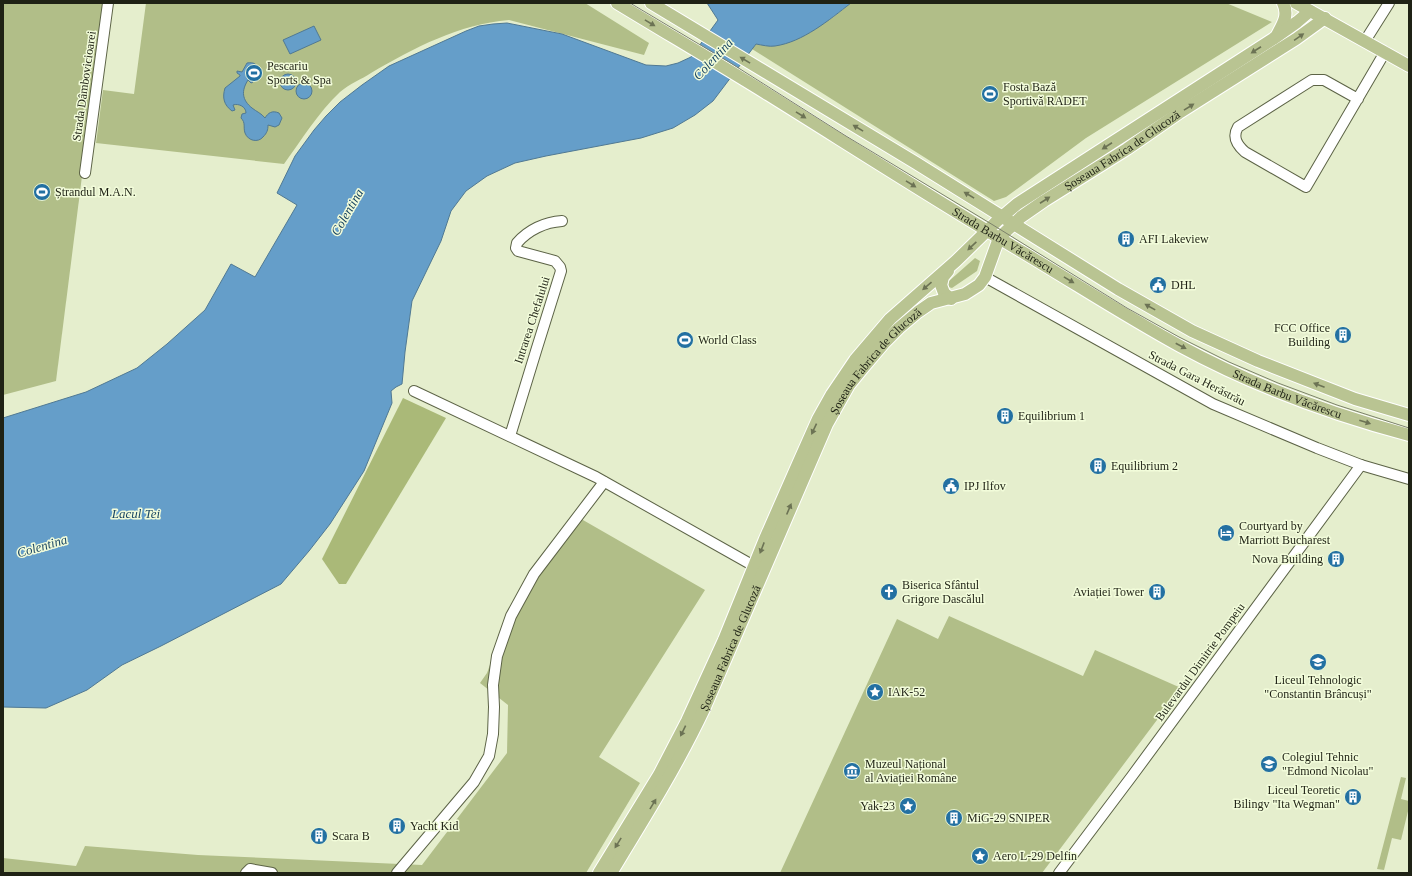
<svg xmlns="http://www.w3.org/2000/svg" width="1412" height="876" font-family="'Times New Roman',serif">
<rect width="100%" height="100%" fill="#e5eecd"/>
<g fill="#b1be88">
<polygon points="3,3 104,3 56,381 3,395"/>
<path d="M146,3h439l64,40 -5,12 -135,-35c-50,4 -95,28 -138,53 -9,6 -22,11 -31,19 -22,21 -38,47 -56,72l-188,-21 7,-53 31,4z"/>
<polygon points="851,3 1226,3 1272,22 1086,138 1006,197 994,201 752,49 756,44 774,46 832,18"/>
<polygon points="975,258 980,261 977,271 952,288 948,287 949,281"/>
<polygon points="576,516 705,590 599,757 640,783 586,873 3,873 3,858 76,866 85,846 198,855 422,865 507,753 508,705 480,683 487,673 506,621"/>
<polygon points="949,616 1083,676 1095,650 1181,688 1042,873 780,873 897,619 938,639"/>
<polygon points="1401,777 1406,778 1401,799 1409,801 1409,807 1401,840 1392,838 1384,870 1377,869"/>
</g>
<polygon fill="#aab978" points="403,398 446,418 346,584 339,584 322,559"/>
<g fill="#659ec9" stroke="#507993">
<path d="M707,3h144c-22,17 -48,39 -76,43 -6,1 -13,-1 -19,-2l-43,57 -18,14 -22,13 -32,10 -95,18 -31,7 -28,13 -21,15 -15,20 -10,30 -29,60 -7,51 -3,32 -6,3 -5,4 1,12 -28,68 -34,53 -21,27 -28,33 -120,62 -39,19 -35,25 -41,18 -43,-1v-289l83,-26 51,-24 30,-24 38,-34 26,-46 24,13 42,-72 -20,-12 18,-37 19,-26 12,-14 14,-14 22,-17 27,-19 77,-35 13,-5 14,-2 14,-1 55,11 84,31 20,1 12,-3 13,-6 27,-37z"/>
<polygon points="314,26 321,40 290,54 283,40"/>
<path d="M247,63c13,-2 12,8 4,14l2,5 -2,1 -3,-3c-7,11 -6,20 4,28 5,4 9,5 13,10 3,-5 7,-8 14,-5l3,5 -3,7 -4,2 -7,-2c0,5 -1,8 -5,12 -5,6 -15,4 -18,-4 -2,-6 1,-10 -4,-15l1,-4 4,-1c0,-6 -7,-10 -13,-8l2,5 -3,1c-8,-6 -10,-13 -7,-23l15,-12v-1l-3,-2v-2l5,1z"/>
<circle cx="288" cy="82" r="8"/>
<circle cx="304" cy="91" r="8"/>
</g>
<g fill="none" stroke-linecap="round" stroke-linejoin="round">
<g stroke="#5c6346" stroke-width="12">
<g id="minor">
<polyline points="1365,41 1389,3"/>
<path d="M1358,99l-34,-19h-12l-74,47c-6,10 -1,18 7,25l61,35 79,-135"/>
<polyline points="85,173 108,3"/>
<polyline points="985,277 1213,404 1317,448 1361,465 1409,479"/>
<polyline points="414,391 596,477 761,570"/>
<path d="M510,436l26,-85 25,-80 -1,-4 -5,-6 -37,-10 -2,-3 1,-5c11,-13 28,-21 45,-22"/>
<polyline points="246,873 250,869 272,873"/>
<polyline points="397,873 474,782 489,756 493,734 494,707 493,685 497,656 511,616 534,574 604,482"/>
<polyline points="1059,873 1132,776 1361,465"/>
</g>
</g>
<g stroke="#fff" stroke-width="14">
<g id="major">
<path id="s1" d="M617,3c51,31 102,61 152,92 85,53 169,107 255,158 52,31 103,64 156,93 72,39 150,68 229,89"/>
<polyline points="651,3 916,163 1118,289 1192,331 1258,361 1355,399 1409,415"/>
<polyline points="1296,3 1409,66"/>
<path d="M1277,35c6,-11 12,-20 6,-32"/>
<polyline points="948,271 943,277 941,285 944,293 951,299"/>
<polyline points="599,873 659,775 687,721 724,640 765,539 798,464 818,419 832,394 855,360 890,319 956,261 997,221 1017,204 1273,39 1297,22 1310,11"/>
<path id="s2" d="M611,873c33,-54 66,-107 93,-164l123,-285 22,-39 13,-16 22,-26 15,-15 19,-16 13,-9 34,-9 14,-9 6,-8 14,-39 22,-21 23,-16 83,-52 52,-36 117,-74 29,-21"/>
</g>
</g>
<use href="#minor" stroke="#fff" stroke-width="10"/>
<use href="#major" stroke="#b9c492" stroke-width="12"/>
<polyline stroke="#7c826b" stroke-width="1" points="630,3 729,62 846,136 993,225 1127,308 1179,337 1229,362 1278,383 1337,405 1409,428"/>
</g>
<defs><path id="oneway-solid" d="M-6-.8H1V-3.2L6.5 0L1 3.2V.8H-6Z"/></defs>
<g fill="#6c7354">
<use href="#oneway-solid" transform="translate(650 23) rotate(31)"/>
<use href="#oneway-solid" transform="translate(1299 37) rotate(-35)"/>
<use href="#oneway-solid" transform="translate(1256 50) rotate(147)"/>
<use href="#oneway-solid" transform="translate(745 60) rotate(-149)"/>
<use href="#oneway-solid" transform="translate(1189 107) rotate(-32)"/>
<use href="#oneway-solid" transform="translate(801 115) rotate(32)"/>
<use href="#oneway-solid" transform="translate(858 128) rotate(-149)"/>
<use href="#oneway-solid" transform="translate(1107 146) rotate(147)"/>
<use href="#oneway-solid" transform="translate(911 184) rotate(32)"/>
<use href="#oneway-solid" transform="translate(969 195) rotate(-149)"/>
<use href="#oneway-solid" transform="translate(1045 200) rotate(-33)"/>
<use href="#oneway-solid" transform="translate(972 246) rotate(137)"/>
<use href="#oneway-solid" transform="translate(1069 280) rotate(31)"/>
<use href="#oneway-solid" transform="translate(927 286) rotate(139)"/>
<use href="#oneway-solid" transform="translate(1150 307) rotate(-151)"/>
<use href="#oneway-solid" transform="translate(1181 346) rotate(28)"/>
<use href="#oneway-solid" transform="translate(1319 385) rotate(-159)"/>
<use href="#oneway-solid" transform="translate(1365 422) rotate(18)"/>
<use href="#oneway-solid" transform="translate(814 429) rotate(115)"/>
<use href="#oneway-solid" transform="translate(789 509) rotate(-67)"/>
<use href="#oneway-solid" transform="translate(762 548) rotate(111)"/>
<use href="#oneway-solid" transform="translate(683 731) rotate(116)"/>
<use href="#oneway-solid" transform="translate(653 804) rotate(-59)"/>
<use href="#oneway-solid" transform="translate(618 843) rotate(122)"/>
</g>
<defs>
<g id="stadium-disc" transform="scale(0.9)"><circle r="9.5" fill="#2370a2" stroke="#f2fcda"/><path d="M0-5a6.5 5 0 1 0 0 10a6.5 5 0 1 0 0-10ZM-3.5-1.8h7v3.6h-7Z" fill="#fff"/></g>
<g id="building-disc" transform="scale(0.9)"><circle r="9.5" fill="#2370a2" stroke="#f2fcda"/><path d="M-4-6H4V6H1V3H-1V6H-4ZM-2.5-4.3h1.7v1.8h-1.7ZM.8-4.3h1.7v1.8H.8ZM-2.5-1h1.7V.8h-1.7ZM.8-1h1.7V.8H.8Z" fill="#fff"/></g>
<g id="civic-disc" transform="scale(0.9)"><circle r="9.5" fill="#2370a2" stroke="#f2fcda"/><path d="M-.6-6.5H3V-4.5H.6V-3L4-1V1h2V6H-6V1h2V-1L-.6-3ZM-1.2 2.5V6h2.4V2.5Z" fill="#fff"/></g>
<g id="hotel-disc" transform="scale(0.9)"><circle r="9.5" fill="#2370a2" stroke="#f2fcda"/><path d="M-6-4.5h1.5V1H6V5H4.5V3h-9V5H-6ZM-4 0a1.8 1.8 0 1 1 3.6 0ZM.5 0V-2.5h3Q6-2.5 6 0Z" fill="#fff"/></g>
<g id="church-disc" transform="scale(0.9)"><circle r="9.5" fill="#2370a2" stroke="#f2fcda"/><path d="M-1.2-6h2.4v3.5h3.3v2.4h-3.3V6h-2.4V-.1h-3.3v-2.4h3.3Z" fill="#fff"/></g>
<g id="school-disc" transform="scale(0.9)"><circle r="9.5" fill="#2370a2" stroke="#f2fcda"/><path d="M0-5L7-2L0 1L-7-2ZM-4 1L0 2.5L4 1V4Q0 6-4 4Z" fill="#fff"/></g>
<g id="sight-disc" transform="scale(0.9)"><circle r="9.5" fill="#2370a2" stroke="#f2fcda"/><path d="M0-6L1.8-2.2L6-1.7L2.9 1.2L3.7 5.4L0 3.3L-3.7 5.4L-2.9 1.2L-6-1.7L-1.8-2.2Z" fill="#fff"/></g>
<g id="museum-disc" transform="scale(0.9)"><circle r="9.5" fill="#2370a2" stroke="#f2fcda"/><path d="M0-6L6-3V-2H-6V-3ZM-5-1h2V3h-2ZM-1-1h2V3h-2ZM3-1h2V3H3ZM-6 4H6V6H-6Z" fill="#fff"/></g>
</defs>
<g fill-rule="evenodd">
<use href="#stadium-disc" x="254" y="73"/>
<use href="#stadium-disc" x="990" y="94"/>
<use href="#stadium-disc" x="42" y="192"/>
<use href="#building-disc" x="1126" y="239"/>
<use href="#civic-disc" x="1158" y="285"/>
<use href="#building-disc" x="1343" y="335"/>
<use href="#stadium-disc" x="685" y="340"/>
<use href="#building-disc" x="1005" y="416"/>
<use href="#building-disc" x="1098" y="466"/>
<use href="#civic-disc" x="951" y="486"/>
<use href="#hotel-disc" x="1226" y="533"/>
<use href="#building-disc" x="1336" y="559"/>
<use href="#church-disc" x="889" y="592"/>
<use href="#building-disc" x="1157" y="592"/>
<use href="#school-disc" x="1318" y="662"/>
<use href="#sight-disc" x="875" y="692"/>
<use href="#school-disc" x="1269" y="764"/>
<use href="#museum-disc" x="852" y="771"/>
<use href="#building-disc" x="1353" y="797"/>
<use href="#sight-disc" x="908" y="806"/>
<use href="#building-disc" x="954" y="818"/>
<use href="#building-disc" x="397" y="826"/>
<use href="#building-disc" x="319" y="836"/>
<use href="#sight-disc" x="980" y="856"/>
</g>
<g text-anchor="middle" dominant-baseline="central" stroke-width="3" stroke-linejoin="round" paint-order="stroke">
<g font-size="12" fill="#1f2215" stroke="#f2fcda" text-anchor="start">
<text x="267" y="66">Pescariu<tspan x="267" dy="14">Sports &amp; Spa</tspan></text>
<text x="1003" y="87">Fosta Bază<tspan x="1003" dy="14">Sportivă RADET</tspan></text>
<text x="55" y="192">Ștrandul M.A.N.</text>
<text x="1139" y="239">AFI Lakeview</text>
<text x="1171" y="285">DHL</text>
<text x="1330" y="328" text-anchor="end">FCC Office<tspan x="1330" dy="14">Building</tspan></text>
<text x="698" y="340">World Class</text>
<text x="1018" y="416">Equilibrium 1</text>
<text x="1111" y="466">Equilibrium 2</text>
<text x="964" y="486">IPJ Ilfov</text>
<text x="1239" y="526">Courtyard by<tspan x="1239" dy="14">Marriott Bucharest</tspan></text>
<text x="1323" y="559" text-anchor="end">Nova Building</text>
<text x="902" y="585">Biserica Sfântul<tspan x="902" dy="14">Grigore Dascălul</tspan></text>
<text x="1144" y="592" text-anchor="end">Aviației Tower</text>
<text x="1318" y="680" text-anchor="middle">Liceul Tehnologic<tspan x="1318" dy="14">"Constantin Brâncuși"</tspan></text>
<text x="888" y="692">IAK-52</text>
<text x="1282" y="757">Colegiul Tehnic<tspan x="1282" dy="14">"Edmond Nicolau"</tspan></text>
<text x="865" y="764">Muzeul Național<tspan x="865" dy="14">al Aviației Române</tspan></text>
<text x="1340" y="790" text-anchor="end">Liceul Teoretic<tspan x="1340" dy="14">Bilingv "Ita Wegman"</tspan></text>
<text x="895" y="806" text-anchor="end">Yak-23</text>
<text x="967" y="818">MiG-29 SNIPER</text>
<text x="410" y="826">Yacht Kid</text>
<text x="332" y="836">Scara B</text>
<text x="993" y="856">Aero L-29 Delfin</text>
</g>
<g font-size="12" fill="#1f2215" stroke="#f2fcda">
<text transform="translate(84 86) rotate(-82)">Strada Dâmbovicioarei</text>
<text stroke="none"><textPath href="#s2" startOffset="915">Șoseaua Fabrica de Glucoză</textPath></text>
<text stroke="none"><textPath href="#s1" startOffset="453">Strada Barbu Văcărescu</textPath></text>
<text transform="translate(532 320) rotate(-72)">Intrarea Chefalului</text>
<text stroke="none"><textPath href="#s2" startOffset="579">Șoseaua Fabrica de Glucoză</textPath></text>
<text transform="translate(1197 378) rotate(27)">Strada Gara Herăstrău</text>
<text stroke="none"><textPath href="#s1" startOffset="777">Strada Barbu Văcărescu</textPath></text>
<text stroke="none"><textPath href="#s2" startOffset="255">Șoseaua Fabrica de Glucoză</textPath></text>
<text transform="translate(1200 662) rotate(-54)">Bulevardul Dimitrie Pompeiu</text>
</g>
<g font-size="13" font-style="italic" fill="#194563" stroke="#f2fcda">
<text transform="translate(713 59) rotate(-47)">Colentina</text>
<text transform="translate(347 212) rotate(-60)">Colentina</text>
<text x="136" y="513">Lacul Tei</text>
<text transform="translate(42 546) rotate(-16)">Colentina</text>
</g>
</g>
<rect width="1412" height="876" fill="none" stroke="#1f2215" stroke-width="8"/>
</svg>
